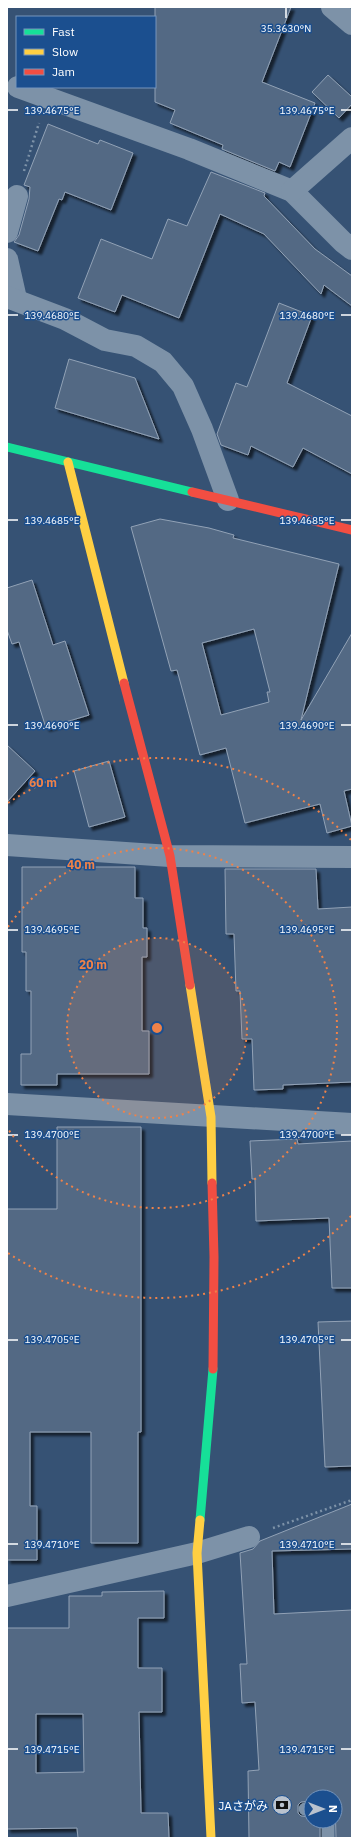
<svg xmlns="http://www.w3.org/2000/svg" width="359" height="1845" font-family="'IBM Plex Sans','Noto Sans JP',sans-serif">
<defs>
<filter id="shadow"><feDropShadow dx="3.5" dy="3.5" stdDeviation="1" flood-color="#0009"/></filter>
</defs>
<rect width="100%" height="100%" fill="#365274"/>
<g fill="#526984" stroke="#92a2b6" fill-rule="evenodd" filter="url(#shadow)">
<polygon points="155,7 291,7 262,82 315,103 290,167 279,162 275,171 222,149 223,145 170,123 175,110 155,102"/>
<polygon points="328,75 352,97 352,104 339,118 312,92"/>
<polygon points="48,124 98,144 100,140 133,153 111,210 65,192 62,200 59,199 38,251 14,242 19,235 29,199 30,187 24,185"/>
<polygon points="211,172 265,193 264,196 315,249 352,276 352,306 324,285 321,294 264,234 220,214 179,318 122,295 115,312 78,298 101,239 152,259 168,219 187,226"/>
<polygon points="279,303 312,316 287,383 352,416 352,474 303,448 293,467 251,446 248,455 221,445 217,434 236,383 247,387"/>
<polygon points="69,359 135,378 159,439 55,408"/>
<path d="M160,519l49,9 25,7 -1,3 106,26 -38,156 51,-87v156l-8,2 8,35 -25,7 -7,-29 -75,19 -19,-75 -26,7 -23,-85 -6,1 -40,-144zM254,629l16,63h-3l2,10 -48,13 -19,-72z"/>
<polygon points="32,580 53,645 65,641 89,715 46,728 19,642 12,644 7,630 7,588"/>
<polygon points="7,745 35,771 7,802"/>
<polygon points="109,761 125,817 89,827 74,771"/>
<polygon points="22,867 135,867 135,898 143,898 143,928 147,928 147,957 142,957 142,1031 149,1031 149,1074 57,1074 57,1085 21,1085 21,1054 31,1054 31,991 26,991 26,952 22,952"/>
<polygon points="225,869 316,869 318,909 352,907 352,1082 283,1085 283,1089 254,1090 252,1039 242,1039 240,991 236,991 234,934 226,934"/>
<polygon points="57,1127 141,1127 141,1432 138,1432 138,1543 91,1543 91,1432 30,1432 30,1506 37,1506 37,1560 7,1560 7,1209 57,1209"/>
<polygon points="297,1139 298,1144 352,1141 352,1288 332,1288 329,1218 256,1221 255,1179 252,1179 250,1141"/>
<polygon points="352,1321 352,1466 325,1467 318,1322"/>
<polygon points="352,1504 352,1549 272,1551 274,1614 352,1610 352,1838 336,1838 335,1797 311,1797 311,1801 301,1802 298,1805 298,1813 301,1816 311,1817 311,1821 320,1821 320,1838 249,1838 248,1771 259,1770 255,1702 242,1703 240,1664 247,1664 240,1553 253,1549 260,1541"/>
<path d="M164,1591v27h-26v50h24v44h-23l2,101h27l1,25h-91l-1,-10 -70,1v-201h62v-32h33v-4zM36,1714h47l1,58 -48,1z"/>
</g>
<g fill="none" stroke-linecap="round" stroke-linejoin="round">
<g stroke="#7d92a8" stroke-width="2.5" stroke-dasharray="2 3" stroke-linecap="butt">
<polyline points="24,171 39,123"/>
<polyline points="273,1528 352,1500"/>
</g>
<g stroke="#7d92a8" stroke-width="13">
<polyline points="305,1809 311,1809"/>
<polyline points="328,1838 328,1821"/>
</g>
<g stroke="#7d92a8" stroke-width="22">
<polyline points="332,7 352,24"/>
<polyline points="18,87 189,149 292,191 343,242 352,249"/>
<polyline points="292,191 352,138"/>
<polyline points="7,232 17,196"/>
<polyline points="7,259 16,299"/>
<polyline points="7,297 65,319 105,340 136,346 163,362 183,386 202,429 228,500"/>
<polyline points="7,845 170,856 352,857"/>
<polyline points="7,1104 352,1124"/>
<polyline points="7,1596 197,1553 249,1537"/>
</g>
<g stroke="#16e098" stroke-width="9">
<polyline points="7,447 192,492"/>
<polyline points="200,1520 213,1369"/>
</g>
<g stroke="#ffcf43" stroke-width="9">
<polyline points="68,462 124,683"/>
<polyline points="190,985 211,1117 212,1183"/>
<polyline points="200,1520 197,1553 211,1838"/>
</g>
<g stroke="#f24e42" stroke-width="9">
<polyline points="192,492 352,530"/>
<polyline points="124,683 170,856 190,985"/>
<polyline points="212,1183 214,1257 213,1369"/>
</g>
</g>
<path fill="none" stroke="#fff" stroke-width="1.5" d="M286,8v10M8,110h10M341,110h10M8,315h10M341,315h10M8,520h10M341,520h10M8,725h10M341,725h10M8,930h10M341,930h10M8,1135h10M341,1135h10M8,1340h10M341,1340h10M8,1544h10M341,1544h10M8,1749h10M341,1749h10"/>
<circle cx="157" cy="1028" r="90" fill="#ee8249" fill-opacity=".12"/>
<g fill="none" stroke="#ee8249" stroke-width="2" stroke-dasharray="2 4">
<circle cx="157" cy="1028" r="90"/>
<path d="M8 927A180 180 0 1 1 8 1129"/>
<path d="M351 1216A270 270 0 0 1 8 1253M8 803A270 270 0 0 1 351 840"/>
</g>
<defs>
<g id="bank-disc" transform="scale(1)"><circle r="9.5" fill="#b9c2ce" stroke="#1b4f8f"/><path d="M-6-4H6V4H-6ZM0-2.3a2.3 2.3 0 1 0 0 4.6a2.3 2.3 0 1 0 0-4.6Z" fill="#111"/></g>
</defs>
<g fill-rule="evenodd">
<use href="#bank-disc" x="282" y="1805"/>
</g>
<g text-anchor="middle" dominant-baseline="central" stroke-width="3" stroke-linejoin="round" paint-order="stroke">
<g font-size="12" fill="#fff" stroke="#1b4f8f" text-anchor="end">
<text x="268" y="1805">JAさがみ</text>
</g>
</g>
<g font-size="10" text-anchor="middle" fill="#fff" stroke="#1b4f8f" stroke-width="3" stroke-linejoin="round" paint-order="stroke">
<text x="286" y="32">35.3630°N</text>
<text x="307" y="114">139.4675°E</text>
<text x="52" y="114">139.4675°E</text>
<text x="52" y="319">139.4680°E</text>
<text x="307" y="319">139.4680°E</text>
<text x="52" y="524">139.4685°E</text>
<text x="307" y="524">139.4685°E</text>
<text x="52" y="729">139.4690°E</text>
<text x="307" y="729">139.4690°E</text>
<text x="52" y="933">139.4695°E</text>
<text x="307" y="933">139.4695°E</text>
<text x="52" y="1138">139.4700°E</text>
<text x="307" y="1138">139.4700°E</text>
<text x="52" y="1343">139.4705°E</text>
<text x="307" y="1343">139.4705°E</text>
<text x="52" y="1548">139.4710°E</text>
<text x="307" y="1548">139.4710°E</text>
<text x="52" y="1753">139.4715°E</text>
<text x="307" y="1753">139.4715°E</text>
</g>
<circle cx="157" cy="1028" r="6" fill="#ee8249" stroke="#1b4f8f" stroke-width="2"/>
<g font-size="12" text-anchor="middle" font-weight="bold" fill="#ee8249" stroke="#1b4f8f" stroke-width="3" stroke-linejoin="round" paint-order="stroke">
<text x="43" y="787">60 m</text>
<text x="81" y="869">40 m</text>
<text x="93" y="969">20 m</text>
</g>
<rect width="359" height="1845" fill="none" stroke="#ffffff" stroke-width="16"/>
<rect x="16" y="16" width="140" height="72" fill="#1b4f8f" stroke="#7695bc"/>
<rect x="24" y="29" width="20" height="6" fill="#16e098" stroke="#7695bc"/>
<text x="52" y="36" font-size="12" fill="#ffffff">Fast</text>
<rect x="24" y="49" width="20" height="6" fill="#ffcf43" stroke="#7695bc"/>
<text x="52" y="56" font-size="12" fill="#ffffff">Slow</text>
<rect x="24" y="69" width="20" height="6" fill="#f24e42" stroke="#7695bc"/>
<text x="52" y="76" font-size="12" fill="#ffffff">Jam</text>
<g transform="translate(323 1809) rotate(90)"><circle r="19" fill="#1b4f8f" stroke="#7695bc"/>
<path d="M0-3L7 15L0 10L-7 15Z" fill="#b9c2ce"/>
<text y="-6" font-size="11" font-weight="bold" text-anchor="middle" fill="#ffffff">N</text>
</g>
</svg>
